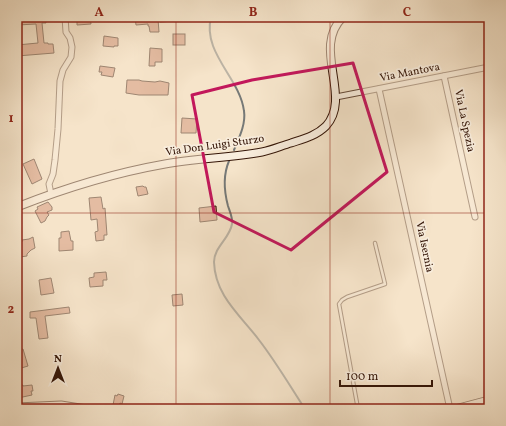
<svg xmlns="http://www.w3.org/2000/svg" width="506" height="426" font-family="Vollkorn,serif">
<rect width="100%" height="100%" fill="#f5e4ca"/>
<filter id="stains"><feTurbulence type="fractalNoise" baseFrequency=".005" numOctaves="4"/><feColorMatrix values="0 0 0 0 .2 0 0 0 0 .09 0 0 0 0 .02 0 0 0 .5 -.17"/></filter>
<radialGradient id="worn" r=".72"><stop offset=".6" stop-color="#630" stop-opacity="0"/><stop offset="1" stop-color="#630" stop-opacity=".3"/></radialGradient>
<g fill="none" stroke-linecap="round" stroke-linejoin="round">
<g stroke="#767977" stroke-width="2">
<path d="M211,17c-9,36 29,61 33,94 2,13 -5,27 -10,39"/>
<path d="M229,161c-6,14 -5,30 -1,45 2,6 5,12 4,18 -2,14 -18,23 -18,38 1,34 27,54 45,78 17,22 31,46 46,69"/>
</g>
</g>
<g fill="#cf8c72" stroke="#341507">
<polygon points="17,17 45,17 46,23 42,23 44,43 48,43 48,44 53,44 54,53 17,56 17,45 38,43 36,24 17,25"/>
<polygon points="77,17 90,17 91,24 77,25"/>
<polygon points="135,17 147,17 147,20 158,19 159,32 150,32 149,26 148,26 148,24 136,25"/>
<polygon points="160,17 175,17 175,21 160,22"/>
<rect x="173" y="34" width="12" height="11"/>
<polygon points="104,36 118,38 118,46 114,46 114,47 103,46"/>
<polygon points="150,48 162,49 162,62 155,62 155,66 149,66"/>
<polygon points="100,66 115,68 113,77 101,75 102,72 99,72"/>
<polygon points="127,80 139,80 142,81 155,82 160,81 169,83 168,95 139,95 126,93"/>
<polygon points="182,118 197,119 196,133 181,133"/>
<polygon points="34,159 42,179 32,184 23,164"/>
<polygon points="143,186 144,187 146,187 148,194 138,196 136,187"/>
<polygon points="101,197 103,209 105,208 107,235 104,235 104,240 96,241 95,232 98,231 97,219 91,220 89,198"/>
<polygon points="48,202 52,207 52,210 47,212 49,215 47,217 45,221 41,223 35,211 38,209 37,207"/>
<polygon points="216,206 217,220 200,222 199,208"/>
<polygon points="69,231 71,241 73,241 73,250 59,251 59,238 61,238 61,232"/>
<polygon points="33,237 35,248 31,250 27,254 27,256 20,257 18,243 22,242 22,240 29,239"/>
<polygon points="106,272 107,280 103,280 103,286 90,287 89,278 94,277 94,273"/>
<polygon points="51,278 54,293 41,295 39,280"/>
<polygon points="182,294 183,305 173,306 172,295"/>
<polygon points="69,307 70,313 45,316 48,338 39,339 36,318 30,318 30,312"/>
<polygon points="23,349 28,366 18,369 17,350"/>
<polygon points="23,385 23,386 32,385 33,391 31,391 32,395 18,398 17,386"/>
<polygon points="118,394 124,396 122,404 120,403 118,407 113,405 115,395 117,396"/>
</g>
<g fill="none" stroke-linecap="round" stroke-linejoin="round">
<g stroke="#644938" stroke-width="4.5">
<polyline id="lane" points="358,409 339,304 342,300 347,297 385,284 375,243"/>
</g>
<g stroke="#644938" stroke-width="7">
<g id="street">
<polyline points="444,76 475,217"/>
<polyline points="379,89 450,409"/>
<polyline points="336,97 489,67"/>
<polyline points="51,194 49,184 53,174 55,160 58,129 60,81 63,70 71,57 72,47 70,38 66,32 65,17"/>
</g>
</g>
<g stroke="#341507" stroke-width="9">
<g id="secondary">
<path d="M17,207c48,-19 97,-34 148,-43 32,-6 65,-6 97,-12 10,-2 19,-6 29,-9 12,-4 25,-7 35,-17 27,-30 -15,-78 17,-109"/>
<polyline points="17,407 61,405 86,409"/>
<polyline points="455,409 489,400"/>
</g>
</g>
<use href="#lane" stroke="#f8eddd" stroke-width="2.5"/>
<use href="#street" stroke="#f8eddd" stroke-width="5"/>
<use href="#secondary" stroke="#f8eddd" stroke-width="7"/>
</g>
<path d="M0 0H506V426H0ZM353,63l34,109 -96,78 -77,-38 -22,-117 60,-15z" fill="#f5e4ca" fill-opacity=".55" fill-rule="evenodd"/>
<path fill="none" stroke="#c2185b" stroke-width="3" stroke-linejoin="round" d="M353,63l34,109 -96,78 -77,-38 -22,-117 60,-15z"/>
<path fill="none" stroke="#8f2418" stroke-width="1" stroke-opacity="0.55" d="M176,17v392M330,17v392M17,213h472"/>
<g text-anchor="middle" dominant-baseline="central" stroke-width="3.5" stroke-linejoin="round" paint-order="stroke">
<g font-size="11" fill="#341507" stroke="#f8eddd">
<text transform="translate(410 73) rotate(-11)">Via Mantova</text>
<text transform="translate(464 121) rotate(78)">Via La Spezia</text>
<text transform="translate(215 146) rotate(-8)">Via Don Luigi Sturzo</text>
<text transform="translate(424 247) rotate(78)">Via Isernia</text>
</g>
</g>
<rect width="506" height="426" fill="none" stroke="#f5e4ca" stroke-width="44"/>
<g transform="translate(58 368)" stroke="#f8eddd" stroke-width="3" paint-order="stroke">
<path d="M0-3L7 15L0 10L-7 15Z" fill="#341507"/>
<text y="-6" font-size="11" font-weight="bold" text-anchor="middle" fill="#341507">N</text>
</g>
<path d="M340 380v6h92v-6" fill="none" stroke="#341507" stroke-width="2"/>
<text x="346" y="380" font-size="12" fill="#341507" stroke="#f8eddd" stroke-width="3" paint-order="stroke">100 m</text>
<rect x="22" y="22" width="462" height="382" fill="none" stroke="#8f2418" stroke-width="1.5"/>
<g font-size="13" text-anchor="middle" font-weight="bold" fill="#8f2418">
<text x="99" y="16">A</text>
<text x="253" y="16">B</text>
<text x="407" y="16">C</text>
<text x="11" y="122">1</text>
<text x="11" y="313">2</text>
</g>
<rect width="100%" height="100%" filter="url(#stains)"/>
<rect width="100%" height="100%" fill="url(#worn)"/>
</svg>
